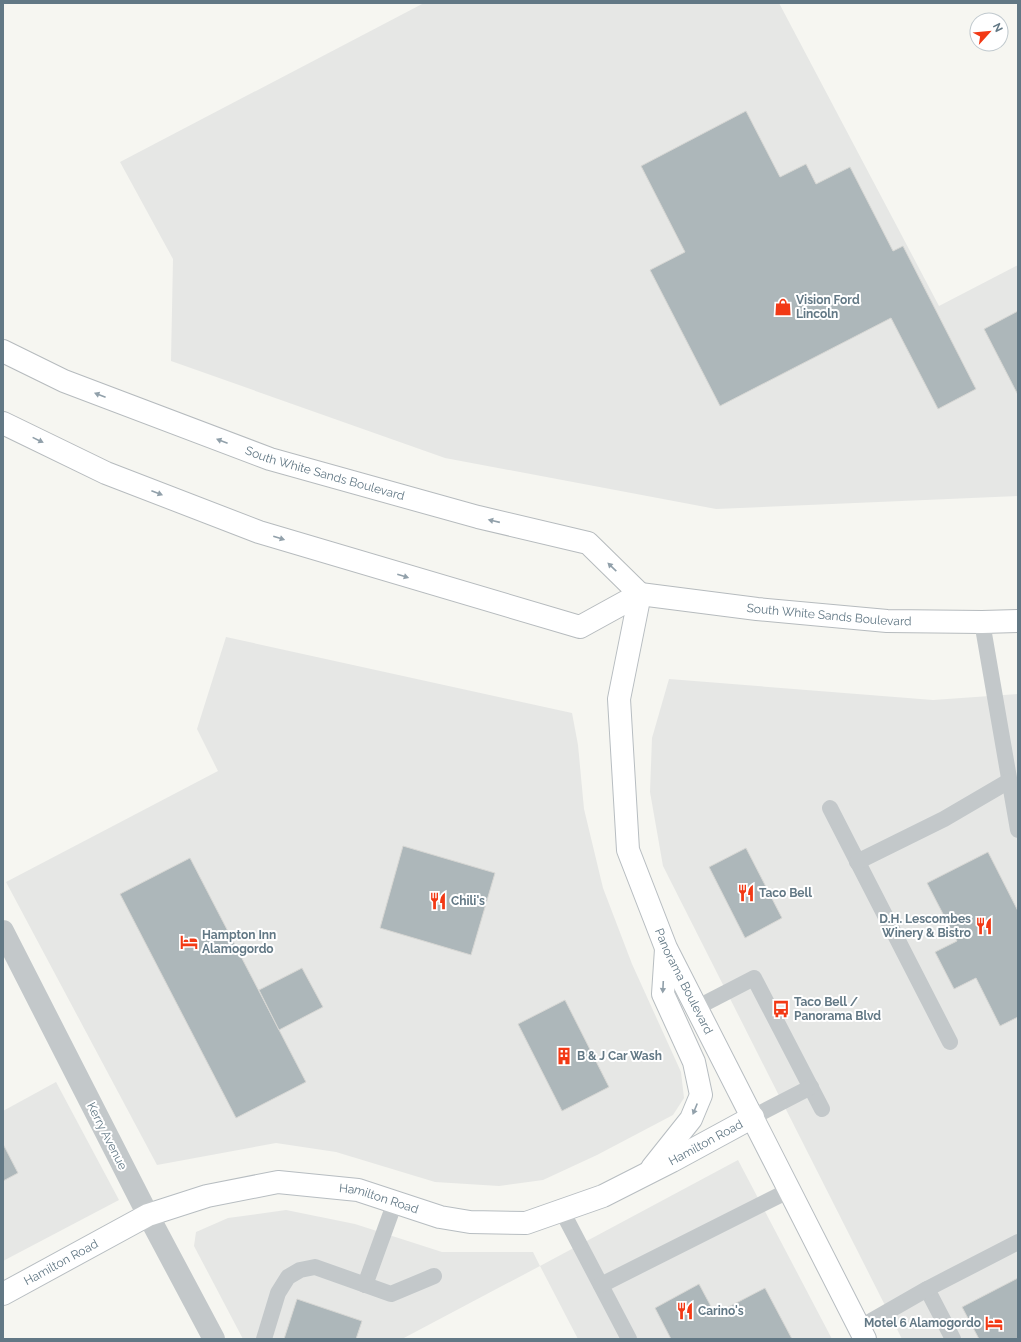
<svg xmlns="http://www.w3.org/2000/svg" width="1021" height="1342" font-family="Raleway,sans-serif">
<rect width="100%" height="100%" fill="#f6f6f1"/>
<g fill="#e6e7e5">
<polygon points="424,3 779,3 939,306 1018,265 1018,496 716,509 445,458 171,361 173,259 120,162"/>
<polygon points="226,637 572,713 578,745 584,809 603,888 632,964 681,1072 684,1098 673,1115 597,1155 543,1180 499,1186 435,1182 336,1152 276,1143 157,1165 6,882 218,771 197,729"/>
<polygon points="669,679 933,700 1018,694 1018,1339 902,1339 663,866 650,792 652,738"/>
<polygon points="56,1082 119,1200 3,1261 3,1111"/>
<polygon points="738,1160 832,1339 578,1339 540,1266 402,1339 243,1339 194,1246 196,1232 228,1218 286,1210 355,1224 442,1252 533,1252 540,1266"/>
</g>
<g fill="#adb7ba" stroke="#d7d7d4">
<polygon points="746,111 780,177 806,164 816,184 850,167 893,251 903,246 976,389 938,409 891,318 720,406 650,270 685,252 641,166"/>
<polygon points="1018,311 1018,395 984,329"/>
<polygon points="403,846 495,873 471,955 380,928"/>
<polygon points="746,848 782,918 745,938 709,867"/>
<polygon points="988,852 1018,911 1018,1017 1000,1026 976,978 954,989 935,952 957,941 927,883"/>
<polygon points="190,858 306,1082 236,1118 120,894"/>
<polygon points="302,968 323,1007 279,1030 259,990"/>
<polygon points="565,1000 609,1087 562,1111 518,1024"/>
<polygon points="3,1144 18,1173 3,1181"/>
<polygon points="1018,1278 1018,1339 979,1339 962,1307"/>
<polygon points="699,1284 715,1314 765,1288 792,1339 671,1339 655,1308"/>
<polygon points="297,1299 362,1321 356,1339 284,1339"/>
</g>
<g fill="none" stroke-linecap="round" stroke-linejoin="round">
<g stroke="#b7bdc1" stroke-width="24">
<g id="secondary">
<path id="s1" d="M640,594l-21,105 9,151 38,98 199,391"/>
<polyline points="652,1168 691,1119 701,1095 694,1062 663,994 666,949"/>
<path id="s2" d="M3,1294l145,-79 59,-19 71,-14 80,8 82,27 30,5 56,1 77,-27 69,-35 81,-44"/>
</g>
</g>
<g stroke="#b6bbbe" stroke-width="24">
<g id="primary">
<path id="s3" d="M3,351l61,30 206,78 208,58 110,26 52,51"/>
<path id="s4" d="M3,423l103,50 153,59 321,95 60,-33 117,15 130,12 95,1 36,-1"/>
</g>
</g>
<g stroke="#c3c8ca" stroke-width="16">
<polyline points="982,622 1018,830"/>
<polyline points="830,808 950,1042"/>
<polyline points="857,862 944,819 1009,781"/>
<polyline points="696,1008 754,978 822,1109"/>
<polyline points="753,1117 811,1087"/>
<polyline points="562,1211 629,1339"/>
<polyline points="365,1285 395,1202"/>
<polyline points="601,1285 790,1190"/>
<polyline points="927,1289 953,1339"/>
<polyline points="859,1328 927,1289 1018,1242"/>
<polyline points="264,1339 278,1293 288,1277 300,1270 315,1267 391,1294 434,1276"/>
</g>
<polyline stroke="#c3c8ca" stroke-width="22" points="3,931 148,1215 214,1339"/>
<use href="#secondary" stroke="#fff" stroke-width="22"/>
<use href="#primary" stroke="#fff" stroke-width="22"/>
</g>
<defs><path id="oneway-solid" d="M-6-.8H1V-3.2L6.5 0L1 3.2V.8H-6Z"/></defs>
<g fill="#91a0aa">
<use href="#oneway-solid" transform="translate(100 395) rotate(-159)"/>
<use href="#oneway-solid" transform="translate(38 440) rotate(26)"/>
<use href="#oneway-solid" transform="translate(222 441) rotate(-159)"/>
<use href="#oneway-solid" transform="translate(157 493) rotate(21)"/>
<use href="#oneway-solid" transform="translate(494 521) rotate(-167)"/>
<use href="#oneway-solid" transform="translate(279 538) rotate(17)"/>
<use href="#oneway-solid" transform="translate(612 567) rotate(-136)"/>
<use href="#oneway-solid" transform="translate(403 576) rotate(17)"/>
<use href="#oneway-solid" transform="translate(663 987) rotate(93)"/>
<use href="#oneway-solid" transform="translate(695 1109) rotate(112)"/>
</g>
<defs>
<g id="shop-bare" transform="scale(1.38)"><path d="M-5-2.5h2.3a2.7 3.5 0 0 1 5.4 0H5L5.5 6h-11ZM-1.5-2.5h3a1.5 2.3 0 0 0-3 0Z" fill="#f23915" stroke="#fff" stroke-width="2.5" paint-order="stroke"/></g>
<g id="restaurant-bare" transform="scale(1.38)"><path d="M-5-6h1v4h1v-4h1v4h1v-4h1v5L-1.5 .5V6h-2V.5L-5-1ZM5-6V6H3V1.5H1.5Q1.5-4 5-6Z" fill="#f23915" stroke="#fff" stroke-width="2.5" paint-order="stroke"/></g>
<g id="hotel-bare" transform="scale(1.38)"><path d="M-6-4.5h1.5V1H6V5H4.5V3h-9V5H-6ZM-4 0a1.8 1.8 0 1 1 3.6 0ZM.5 0V-2.5h3Q6-2.5 6 0Z" fill="#f23915" stroke="#fff" stroke-width="2.5" paint-order="stroke"/></g>
<g id="bus-bare" transform="scale(1.38)"><path d="M-5-6H5V4H4V6H2V4H-2V6H-4V4H-5ZM-3.5-4V0h7V-4ZM-3.5 1.2v1.5H-2V1.2ZM2 1.2v1.5H3.5V1.2Z" fill="#f23915" stroke="#fff" stroke-width="2.5" paint-order="stroke"/></g>
<g id="building-bare" transform="scale(1.38)"><path d="M-4-6H4V6H1V3H-1V6H-4ZM-2.5-4.3h1.7v1.8h-1.7ZM.8-4.3h1.7v1.8H.8ZM-2.5-1h1.7V.8h-1.7ZM.8-1h1.7V.8H.8Z" fill="#f23915" stroke="#fff" stroke-width="2.5" paint-order="stroke"/></g>
</defs>
<g fill-rule="evenodd">
<use href="#shop-bare" x="783" y="307"/>
<use href="#restaurant-bare" x="746" y="893"/>
<use href="#restaurant-bare" x="438" y="901"/>
<use href="#restaurant-bare" x="984" y="926"/>
<use href="#hotel-bare" x="189" y="942"/>
<use href="#bus-bare" x="781" y="1009"/>
<use href="#building-bare" x="564" y="1056"/>
<use href="#restaurant-bare" x="685" y="1311"/>
<use href="#hotel-bare" x="994" y="1323"/>
</g>
<g text-anchor="middle" dominant-baseline="central" stroke-width="4" stroke-linejoin="round" paint-order="stroke">
<g font-size="12" font-weight="bold" fill="#627885" stroke="#fff" text-anchor="start">
<text x="796" y="300">Vision Ford<tspan x="796" dy="14">Lincoln</tspan></text>
<text x="759" y="893">Taco Bell</text>
<text x="451" y="901">Chili's</text>
<text x="971" y="919" text-anchor="end">D.H. Lescombes<tspan x="971" dy="14">Winery &amp; Bistro</tspan></text>
<text x="202" y="935">Hampton Inn<tspan x="202" dy="14">Alamogordo</tspan></text>
<text x="794" y="1002">Taco Bell /<tspan x="794" dy="14">Panorama Blvd</tspan></text>
<text x="577" y="1056">B &amp; J Car Wash</text>
<text x="698" y="1311">Carino's</text>
<text x="981" y="1323" text-anchor="end">Motel 6 Alamogordo</text>
</g>
<g font-size="12" fill="#627885" stroke="#fff">
<text stroke="none"><textPath href="#s3" startOffset="345">South White Sands Boulevard</textPath></text>
<text stroke="none"><textPath href="#s4" startOffset="872">South White Sands Boulevard</textPath></text>
<text stroke="none"><textPath href="#s1" startOffset="401">Panorama Boulevard</textPath></text>
<text transform="translate(107 1136) rotate(63)">Kerry Avenue</text>
<text stroke="none"><textPath href="#s2" startOffset="750">Hamilton Road</textPath></text>
<text stroke="none"><textPath href="#s2" startOffset="402">Hamilton Road</textPath></text>
<text stroke="none"><textPath href="#s2" startOffset="66">Hamilton Road</textPath></text>
</g>
</g>
<rect width="1021" height="1342" fill="none" stroke="#627885" stroke-width="8"/>
<g transform="translate(989 32) rotate(63)"><circle r="19" fill="#ffffff" stroke="#c0c9ce"/>
<path d="M0-3L7 15L0 10L-7 15Z" fill="#f23915"/>
<text y="-6" font-size="11" font-weight="bold" text-anchor="middle" fill="#627885">N</text>
</g>
</svg>
